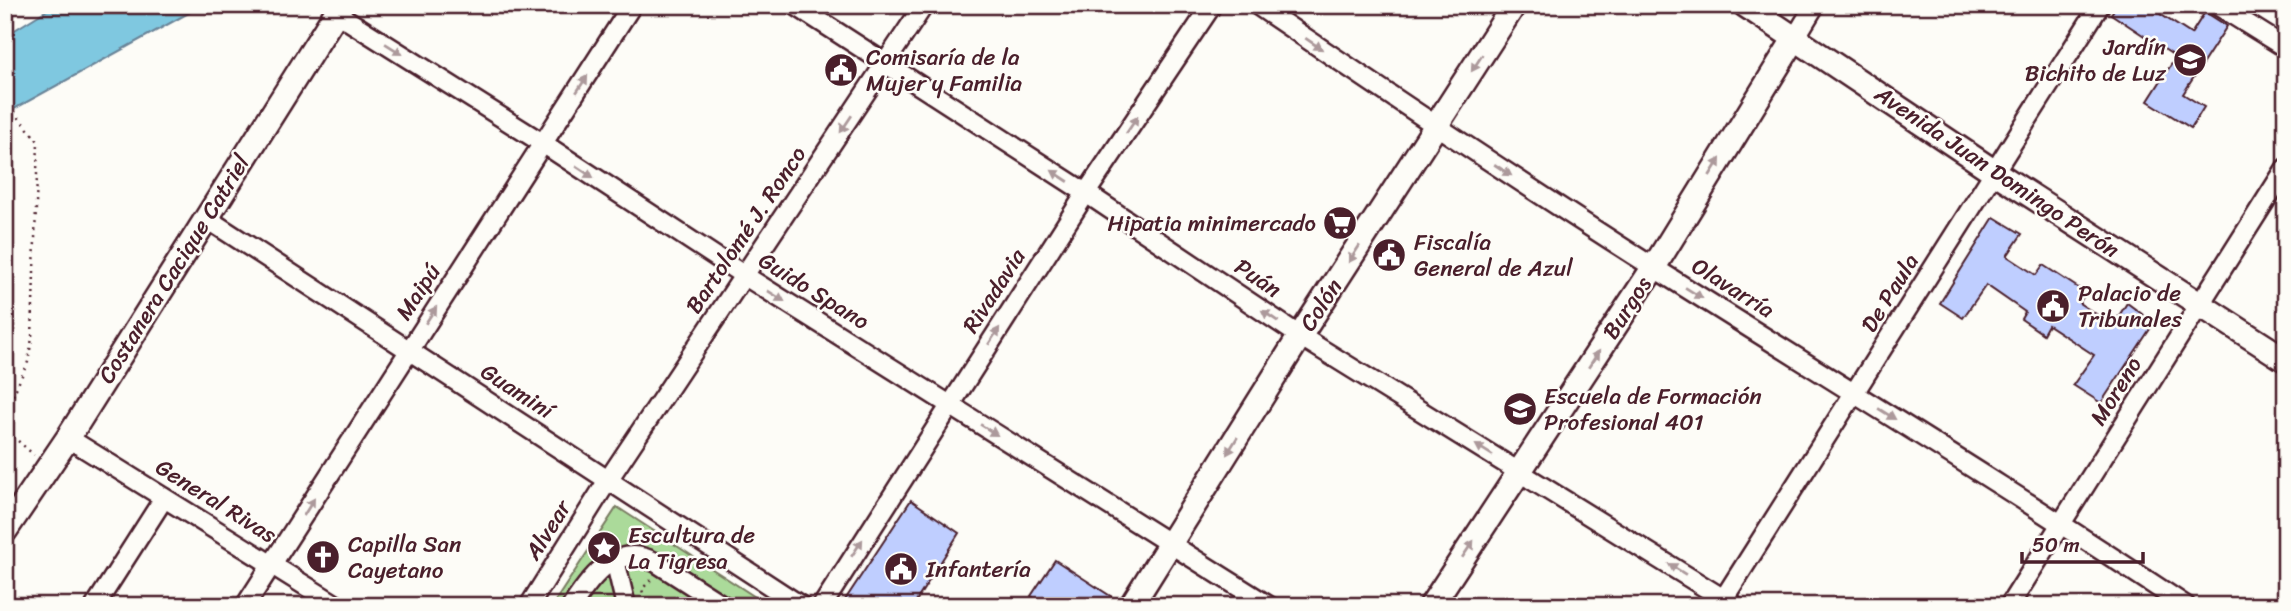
<svg xmlns="http://www.w3.org/2000/svg" width="2291" height="611" font-family="Sriracha,sans-serif">
<rect width="100%" height="100%" fill="#fdfcf7"/>
<filter id="ink" filterUnits="userSpaceOnUse"><feTurbulence type="fractalNoise" baseFrequency=".0143" numOctaves="2"/><feDisplacementMap in="SourceGraphic" scale="14" xChannelSelector="R" yChannelSelector="G"/><feConvolveMatrix kernelMatrix="1 2 1 2 8 2 1 2 1" color-interpolation-filters="sRGB"/></filter>
<g filter="url(#ink)">
<polygon fill="#abda9a" stroke="#7a7c62" stroke-width="2" points="617,507 769,606 552,606"/>
<polygon fill="#7fc8e0" stroke="#6a8498" stroke-width="2" points="55,5 203,5 5,114 5,36"/>
<g fill="#bfceff" stroke="#4a1f2b" stroke-width="2">
<polygon points="2117,5 2146,5 2191,34 2205,12 2227,26 2183,94 2204,107 2191,128 2148,101 2176,57 2111,14"/>
<polygon points="1994,217 2022,234 2007,256 2036,275 2043,265 2086,293 2079,303 2113,325 2127,303 2154,323 2101,403 2073,385 2094,355 2048,325 2043,334 2021,319 2025,312 1986,285 1963,318 1940,303"/>
<polygon points="911,500 959,533 913,606 841,606"/>
<polygon points="1055,560 1118,601 1117,606 1046,606 1031,596"/>
</g>
<g fill="none" stroke-linecap="round" stroke-linejoin="round">
<g stroke="#4a1f2b" stroke-width="23">
<g id="minor">
<polyline points="795,5 1086,193 1300,336 1735,606"/>
<path d="M1257,5c132,90 264,178 399,264 177,112 356,221 530,337"/>
<polyline points="2217,5 2286,48"/>
<polyline points="336,13 544,144 745,276 1269,606"/>
<polyline points="1795,38 1815,5"/>
<polyline points="206,218 801,606"/>
<polyline points="68,438 338,606"/>
<polyline points="615,560 626,606"/>
<polyline points="95,606 164,498"/>
<polyline points="245,606 632,5"/>
<polyline points="529,606 608,480 924,5"/>
<path d="M572,606c20,-31 45,-65 85,-43l67,43"/>
<polyline points="822,606 1086,193 1212,5"/>
<polyline points="1719,606 2100,5"/>
<polyline points="2009,606 2286,168"/>
</g>
</g>
<g stroke="#4a1f2b" stroke-width="28">
<g id="major">
<polyline points="1745,5 1996,173 2286,360"/>
<polyline points="5,531 68,438 341,5"/>
<polyline points="1131,606 1300,336 1514,5"/>
<polyline points="1431,606 1654,267 1795,38"/>
</g>
</g>
<g stroke="#4a1f2b" stroke-width="2.5" stroke-dasharray="2 5" stroke-linecap="butt">
<polyline points="5,101 38,141 32,338 28,362 6,411 5,423"/>
<polyline points="5,425 9,433 34,455"/>
<polyline points="646,606 642,589 651,580"/>
</g>
<use href="#minor" stroke="#fdfcf7" stroke-width="18"/>
<use href="#major" stroke="#fdfcf7" stroke-width="23"/>
</g>
<defs><path id="oneway-solid" d="M-6-.8H1V-3.2L6.5 0L1 3.2V.8H-6Z" transform="scale(1.75)"/></defs>
<g fill="#ac999b">
<use href="#oneway-solid" transform="translate(1314 44) rotate(34)"/>
<use href="#oneway-solid" transform="translate(394 49) rotate(32)"/>
<use href="#oneway-solid" transform="translate(1477 63) rotate(123)"/>
<use href="#oneway-solid" transform="translate(582 84) rotate(-57)"/>
<use href="#oneway-solid" transform="translate(846 124) rotate(124)"/>
<use href="#oneway-solid" transform="translate(1132 125) rotate(-56)"/>
<use href="#oneway-solid" transform="translate(1715 167) rotate(-58)"/>
<use href="#oneway-solid" transform="translate(1503 170) rotate(33)"/>
<use href="#oneway-solid" transform="translate(585 172) rotate(33)"/>
<use href="#oneway-solid" transform="translate(1060 176) rotate(-147)"/>
<use href="#oneway-solid" transform="translate(1354 254) rotate(123)"/>
<use href="#oneway-solid" transform="translate(1694 293) rotate(32)"/>
<use href="#oneway-solid" transform="translate(776 296) rotate(32)"/>
<use href="#oneway-solid" transform="translate(431 315) rotate(-57)"/>
<use href="#oneway-solid" transform="translate(1270 316) rotate(-146)"/>
<use href="#oneway-solid" transform="translate(994 336) rotate(-57)"/>
<use href="#oneway-solid" transform="translate(1594 359) rotate(-57)"/>
<use href="#oneway-solid" transform="translate(1887 414) rotate(32)"/>
<use href="#oneway-solid" transform="translate(989 430) rotate(32)"/>
<use href="#oneway-solid" transform="translate(1232 446) rotate(122)"/>
<use href="#oneway-solid" transform="translate(1484 450) rotate(-148)"/>
<use href="#oneway-solid" transform="translate(309 507) rotate(-58)"/>
<use href="#oneway-solid" transform="translate(857 548) rotate(-57)"/>
<use href="#oneway-solid" transform="translate(1468 549) rotate(-56)"/>
<use href="#oneway-solid" transform="translate(1677 569) rotate(-148)"/>
</g>
</g>
<defs>
<g id="school-disc" transform="scale(1.75)"><circle r="9.5" fill="#4a1f2b" stroke="#fdfcf7"/><path d="M0-5L7-2L0 1L-7-2ZM-4 1L0 2.5L4 1V4Q0 6-4 4Z" fill="#fff"/></g>
<g id="civic-disc" transform="scale(1.75)"><circle r="9.5" fill="#4a1f2b" stroke="#fdfcf7"/><path d="M-.6-6.5H3V-4.5H.6V-3L4-1V1h2V6H-6V1h2V-1L-.6-3ZM-1.2 2.5V6h2.4V2.5Z" fill="#fff"/></g>
<g id="supermarket-disc" transform="scale(1.75)"><circle r="9.5" fill="#4a1f2b" stroke="#fdfcf7"/><path d="M-6-5.5h2.5l.6 2H6L4.5 2H-2.5L-4.4-4H-6ZM-1.5 3.2a1.3 1.3 0 1 0 .1 0ZM3 3.2a1.3 1.3 0 1 0 .1 0Z" fill="#fff"/></g>
<g id="sight-disc" transform="scale(1.75)"><circle r="9.5" fill="#4a1f2b" stroke="#fdfcf7"/><path d="M0-6L1.8-2.2L6-1.7L2.9 1.2L3.7 5.4L0 3.3L-3.7 5.4L-2.9 1.2L-6-1.7L-1.8-2.2Z" fill="#fff"/></g>
<g id="church-disc" transform="scale(1.75)"><circle r="9.5" fill="#4a1f2b" stroke="#fdfcf7"/><path d="M-1.2-6h2.4v3.5h3.3v2.4h-3.3V6h-2.4V-.1h-3.3v-2.4h3.3Z" fill="#fff"/></g>
</defs>
<g fill-rule="evenodd">
<use href="#school-disc" x="2190" y="60"/>
<use href="#civic-disc" x="841" y="70"/>
<use href="#supermarket-disc" x="1340" y="223"/>
<use href="#civic-disc" x="1389" y="255"/>
<use href="#civic-disc" x="2053" y="306"/>
<use href="#school-disc" x="1520" y="409"/>
<use href="#sight-disc" x="604" y="548"/>
<use href="#church-disc" x="323" y="557"/>
<use href="#civic-disc" x="901" y="569"/>
</g>
<g text-anchor="middle" dominant-baseline="central" stroke-width="5" stroke-linejoin="round" paint-order="stroke">
<g font-size="23" fill="#4a1f2b" stroke="#fdfcf7" text-anchor="start">
<text x="2166" y="47" text-anchor="end">Jardín<tspan x="2166" dy="26">Bichito de Luz</tspan></text>
<text x="866" y="57">Comisaría de la<tspan x="866" dy="26">Mujer y Familia</tspan></text>
<text x="1316" y="223" text-anchor="end">Hipatia minimercado</text>
<text x="1414" y="242">Fiscalía<tspan x="1414" dy="26">General de Azul</tspan></text>
<text x="2078" y="293">Palacio de<tspan x="2078" dy="26">Tribunales</tspan></text>
<text x="1544" y="396">Escuela de Formación<tspan x="1544" dy="26">Profesional 401</tspan></text>
<text x="628" y="535">Escultura de<tspan x="628" dy="26">La Tigresa</tspan></text>
<text x="348" y="544">Capilla San<tspan x="348" dy="26">Cayetano</tspan></text>
<text x="926" y="569">Infantería</text>
</g>
<g font-size="23" fill="#4a1f2b" stroke="#fdfcf7">
<text transform="translate(1997 172) rotate(34)">Avenida Juan Domingo Perón</text>
<text transform="translate(746 230) rotate(-56)">Bartolomé J. Ronco</text>
<text transform="translate(174 269) rotate(-58)">Costanera Cacique Catriel</text>
<text transform="translate(1258 278) rotate(34)">Puán</text>
<text transform="translate(1733 288) rotate(32)">Olavarría</text>
<text transform="translate(814 291) rotate(32)">Guido Spano</text>
<text transform="translate(994 291) rotate(-57)">Rivadavia</text>
<text transform="translate(418 292) rotate(-57)">Maipú</text>
<text transform="translate(1890 293) rotate(-58)">De Paula</text>
<text transform="translate(1321 305) rotate(-57)">Colón</text>
<text transform="translate(1627 308) rotate(-57)">Burgos</text>
<text transform="translate(517 391) rotate(33)">Guaminí</text>
<text transform="translate(2116 391) rotate(-58)">Moreno</text>
<text transform="translate(216 501) rotate(32)">General Rivas</text>
<text transform="translate(548 530) rotate(-58)">Alvear</text>
</g>
</g>
<rect width="2291" height="611" fill="none" stroke="#fdfcf7" stroke-width="28"/>
<rect x="14" y="14" width="2263" height="583" fill="none" stroke="#4a1f2b" stroke-width="2.5" filter="url(#ink)"/>
<path d="M2022 552v10h121v-10" fill="none" stroke="#4a1f2b" stroke-width="3.5"/>
<text x="2032" y="552" font-size="21" fill="#4a1f2b" stroke="#fdfcf7" stroke-width="5" paint-order="stroke">50 m</text>
</svg>
